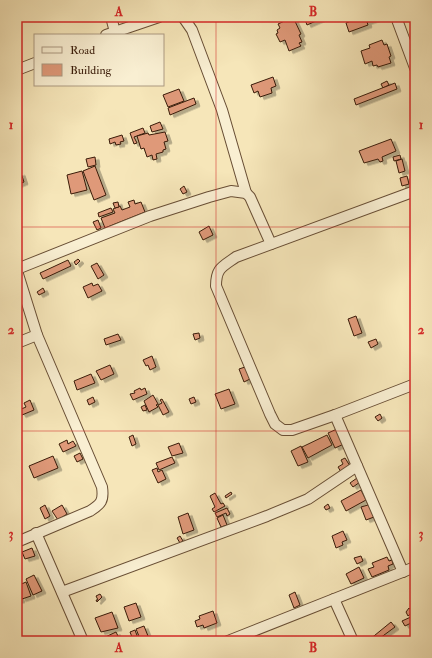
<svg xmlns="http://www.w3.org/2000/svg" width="432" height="658" font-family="'IM FELL Double Pica',serif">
<defs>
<filter id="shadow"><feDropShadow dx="4" dy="2.5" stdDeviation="0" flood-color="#0004"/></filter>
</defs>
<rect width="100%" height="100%" fill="#f6e6b9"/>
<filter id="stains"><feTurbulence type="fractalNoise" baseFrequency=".005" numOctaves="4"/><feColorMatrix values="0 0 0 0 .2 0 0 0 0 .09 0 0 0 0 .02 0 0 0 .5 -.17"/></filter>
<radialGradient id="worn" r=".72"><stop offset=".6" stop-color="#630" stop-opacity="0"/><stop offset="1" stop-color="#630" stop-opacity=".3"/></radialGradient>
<g fill="#df9979" stroke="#391b09" filter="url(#shadow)">
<polygon points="293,17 301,34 299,35 302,42 299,43 301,46 289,51 285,40 280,42 276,34 278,33 277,30 280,28 278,24"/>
<polygon points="304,17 325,17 307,25"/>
<polygon points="349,17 377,17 378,18 367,22 368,25 349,32 346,23 351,21"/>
<polygon points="382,40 384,45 387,44 391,56 389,57 391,63 378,67 377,65 373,66 372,61 365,64 361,51 370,48 369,45"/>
<polygon points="273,77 276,86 271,88 272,93 260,97 258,91 254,93 251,85"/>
<polygon points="387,81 389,85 383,88 381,84"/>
<polygon points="395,83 397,89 356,105 354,99"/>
<polygon points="179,89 184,101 168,107 163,95"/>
<polygon points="194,98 196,104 170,115 168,108"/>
<polygon points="160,122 163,129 152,132 150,126"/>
<polygon points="143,128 145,133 134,137 137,143 134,144 130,133"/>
<polygon points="165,132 168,141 164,142 166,149 163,150 163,152 156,154 157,159 153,160 152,155 147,157 144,148 141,149 137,136 148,133 149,135"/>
<polygon points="122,135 124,141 120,142 121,144 116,145 115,142 110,144 109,139"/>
<polygon points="391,139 396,151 382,157 383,161 380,162 378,159 364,163 359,151"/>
<polygon points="400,155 401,159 394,161 393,157"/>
<polygon points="95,157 96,165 88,167 86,159"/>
<polygon points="402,159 405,171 399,173 396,161"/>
<polygon points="95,166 106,195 94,200 83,171"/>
<polygon points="82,171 87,190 71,194 67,175"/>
<polygon points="21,173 24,182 17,185 17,174"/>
<polygon points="407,176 409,184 402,186 400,178"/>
<polygon points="184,186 187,192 183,194 180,189"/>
<polygon points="134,200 135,204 141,202 145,212 105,228 101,218 115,213 113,209 120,206 122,210 130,207 128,202"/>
<polygon points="118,202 119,207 115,208 113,203"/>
<polygon points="111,208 113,212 99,217 98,213"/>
<polygon points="98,220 101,228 97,230 93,222"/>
<polygon points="209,226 213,235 203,240 199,232"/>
<polygon points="78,259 80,261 76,265 74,262"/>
<polygon points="68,260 71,266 43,279 40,273"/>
<polygon points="97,263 104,275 98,279 91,266"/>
<polygon points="92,283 93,286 98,284 102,291 88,298 83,287"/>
<polygon points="43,288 45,292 39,295 37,292"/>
<polygon points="356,316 362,333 354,336 348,319"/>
<polygon points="199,333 200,338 195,340 193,334"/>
<polygon points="118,334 121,340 106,345 104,339"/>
<polygon points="376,339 378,344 371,348 368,342"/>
<polygon points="152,356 156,367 150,370 148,365 146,366 143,360"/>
<polygon points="110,365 114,374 101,380 96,371"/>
<polygon points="245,367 250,379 244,382 239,369"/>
<polygon points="91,374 95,383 77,390 74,381"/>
<polygon points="140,388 141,390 145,388 147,394 133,400 130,394 135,393 134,391"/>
<polygon points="229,389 235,404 221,409 215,394"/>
<polygon points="153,395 158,404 156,405 158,407 149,412 144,401"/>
<polygon points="93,397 95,402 89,405 87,400"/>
<polygon points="194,397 196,402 191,404 189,399"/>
<polygon points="162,399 169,412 163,415 158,405 162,403 160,400"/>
<polygon points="30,400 34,410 22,415 19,410 26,407 24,403"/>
<polygon points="145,405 147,410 143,411 141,407"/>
<polygon points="380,414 382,418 378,421 375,417"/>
<polygon points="337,429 344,444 335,448 328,433"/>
<polygon points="133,435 136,444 132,446 129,437"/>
<polygon points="327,435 332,445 308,458 302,447"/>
<polygon points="67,440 68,444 73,441 76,446 63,452 59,444"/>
<polygon points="179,443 183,453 172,456 168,447"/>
<polygon points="301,446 308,462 298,466 291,451"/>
<polygon points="80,453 83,459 77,462 74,456"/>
<polygon points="53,456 58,468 34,478 29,466"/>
<polygon points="172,457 175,463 159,470 156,463"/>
<polygon points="345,458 350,466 341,472 338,467 343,464 341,460"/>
<polygon points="157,468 158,472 162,470 166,479 158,483 152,470"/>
<polygon points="357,478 360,482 353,487 350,483"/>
<polygon points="361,490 366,500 346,511 341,501"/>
<polygon points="231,492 232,494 226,498 225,496"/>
<polygon points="215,493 221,504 223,503 225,506 214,512 212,509 215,507 210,496"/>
<polygon points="370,501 374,517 366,520 361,507 368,505 367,502"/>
<polygon points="328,504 330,508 326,510 324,507"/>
<polygon points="45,505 50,516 45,519 40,508"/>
<polygon points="62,505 67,514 58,520 52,511"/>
<polygon points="227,508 230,514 227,516 226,513 217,517 215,513"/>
<polygon points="188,513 194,530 183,534 178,517"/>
<polygon points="223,515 227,525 221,527 217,518"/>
<polygon points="343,531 347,540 342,542 343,545 336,548 332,536"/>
<polygon points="180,536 183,541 180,543 177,538"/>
<polygon points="32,548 35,556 25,559 22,552"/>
<polygon points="361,556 363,561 357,564 354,558"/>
<polygon points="387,557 389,561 392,560 393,564 388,566 389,570 372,577 368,569 374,567 372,563"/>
<polygon points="359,567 364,578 351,584 346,574"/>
<polygon points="34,575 42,591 33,595 26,579"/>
<polygon points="26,582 31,596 22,599 17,586"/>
<polygon points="17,591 21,600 17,601"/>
<polygon points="295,592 300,605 294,608 289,595"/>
<polygon points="100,594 102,597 97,602 96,600 98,600 96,596"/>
<polygon points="415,595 415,602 413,603 411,597"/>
<polygon points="136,603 141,617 129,621 124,607"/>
<polygon points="409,608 413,612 408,616 406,612"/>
<polygon points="213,611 217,623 204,628 203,625 197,627 195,621 200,619 199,616"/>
<polygon points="112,612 118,628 101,632 95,618"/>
<polygon points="413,616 415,621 405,626 402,621"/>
<polygon points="391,622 395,627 376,641 369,641 369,640"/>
<polygon points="144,626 150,641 141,641 136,629"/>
<polygon points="135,630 139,641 128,641 127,639 132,637 130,632"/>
<polygon points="116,632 118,636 113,638 114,641 102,641 101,639"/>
</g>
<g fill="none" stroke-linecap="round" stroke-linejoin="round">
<g stroke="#684e35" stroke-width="12">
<g id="minor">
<polyline points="111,17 115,32"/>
<polyline points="183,17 192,30 222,110 246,193"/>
<polyline points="396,17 415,68"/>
<polyline points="106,35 159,17"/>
<polyline points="17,70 35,63"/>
<path d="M415,191l-179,66c-14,10 -20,11 -20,29l54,128 5,10 8,6h9l43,-15 80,-31"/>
<polyline points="17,269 150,216 209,197 231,191 246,193 250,197 271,244"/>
<polyline points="17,271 37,335 17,343"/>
<polyline points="335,415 403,572"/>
<polyline points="36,533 83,641"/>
<path d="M17,542l73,-31c11,-7 14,-10 12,-24l-65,-152"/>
<polyline points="62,592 267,516 308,499 357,466"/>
<polyline points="334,599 353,641"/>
<polyline points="228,641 415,567"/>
</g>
</g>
<use href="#minor" stroke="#f9efd2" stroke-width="10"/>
</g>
<path fill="none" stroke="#d62828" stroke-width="1" stroke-opacity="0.55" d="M216,17v624M17,227h398M17,431h398"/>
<rect width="432" height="658" fill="none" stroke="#f6e6b9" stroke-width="44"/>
<rect x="34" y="34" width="130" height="52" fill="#f9efd2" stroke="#ac9a82"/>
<rect x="42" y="47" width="20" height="6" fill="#f9efd2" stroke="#ac9a82"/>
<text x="70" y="54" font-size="12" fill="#391b09">Road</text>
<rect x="42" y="64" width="20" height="12" fill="#df9979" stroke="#ac9a82"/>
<text x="70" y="74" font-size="12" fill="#391b09">Building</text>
<rect x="22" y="22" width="388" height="614" fill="none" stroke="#d62828" stroke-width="1.5"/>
<g font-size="13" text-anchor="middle" font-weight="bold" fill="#d62828">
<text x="119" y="16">A</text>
<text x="313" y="16">B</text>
<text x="11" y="129">1</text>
<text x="421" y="129">1</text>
<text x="11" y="334">2</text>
<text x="421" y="334">2</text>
<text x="11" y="538">3</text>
<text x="421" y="538">3</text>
<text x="119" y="652">A</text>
<text x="313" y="652">B</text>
</g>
<rect width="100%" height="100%" filter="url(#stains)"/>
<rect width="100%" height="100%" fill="url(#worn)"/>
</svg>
